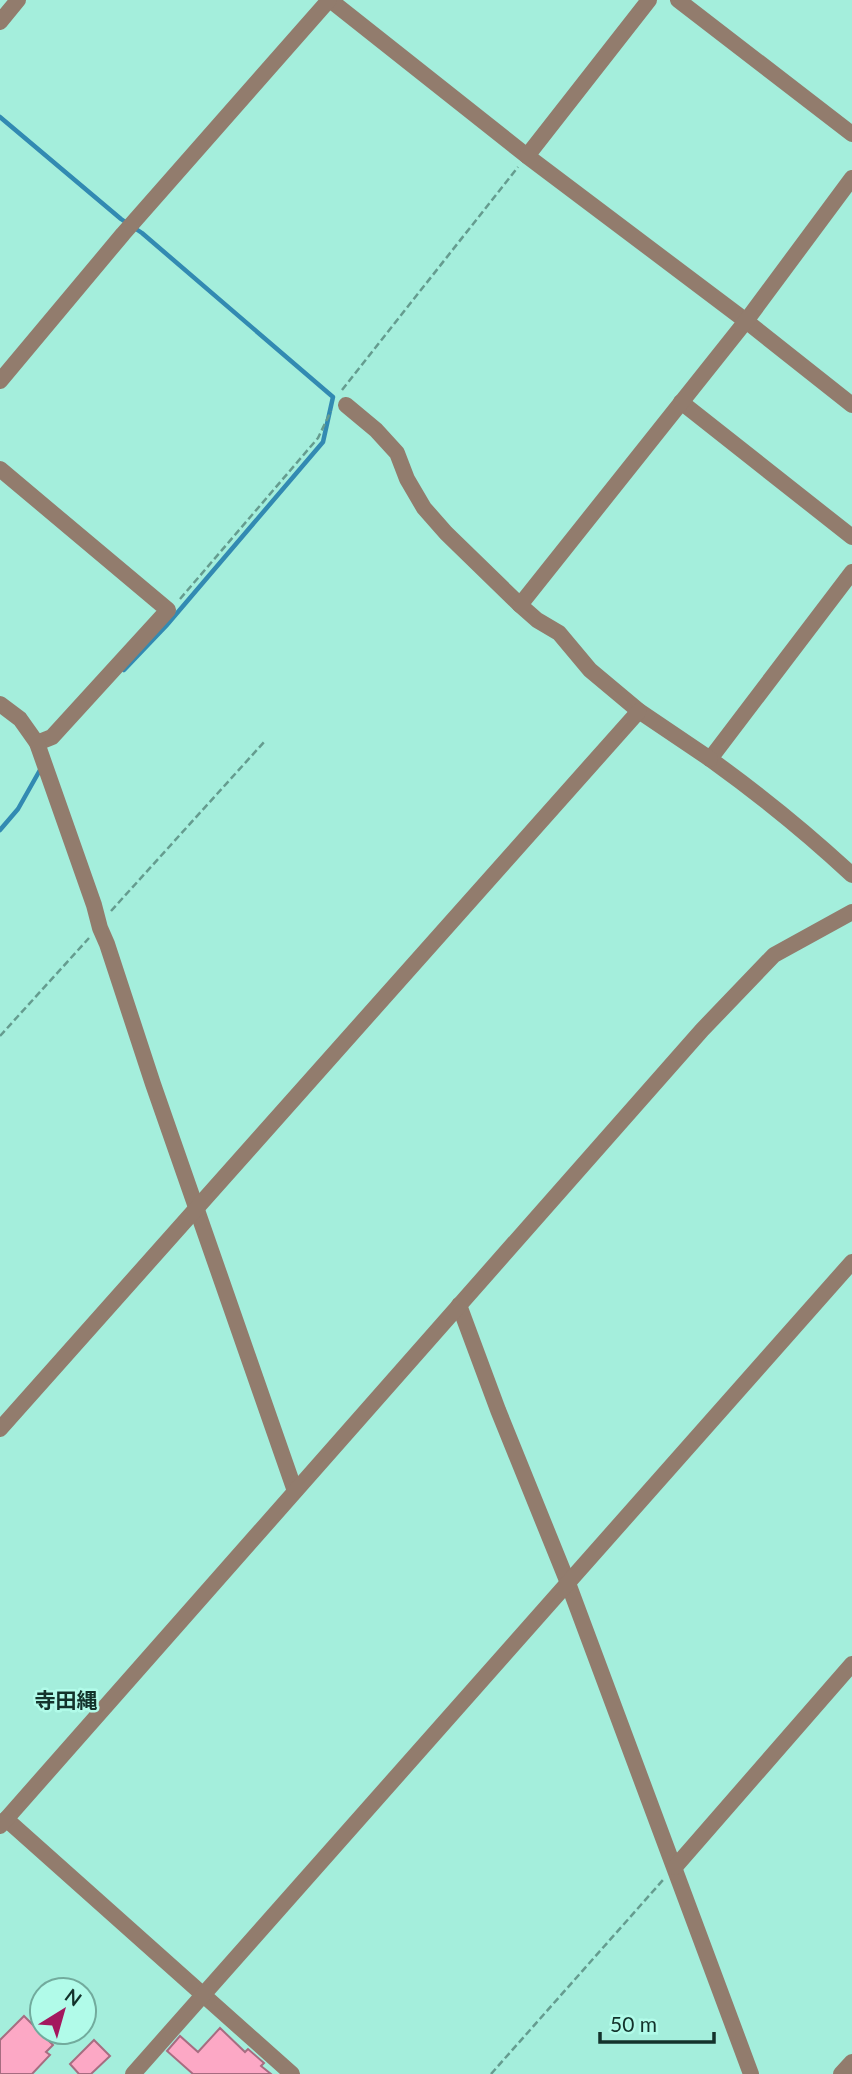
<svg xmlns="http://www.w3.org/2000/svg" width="852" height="2074" font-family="Lato,'Noto Sans JP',sans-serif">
<rect width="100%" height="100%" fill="#a4eedc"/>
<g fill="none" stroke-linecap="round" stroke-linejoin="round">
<g stroke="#328ab2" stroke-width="4.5">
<polyline points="0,117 121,219 142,233 333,397 323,442 166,626 124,670"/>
<polyline points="0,830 18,809 40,770"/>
</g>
</g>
<g fill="#fca8c5" stroke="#a66d81" stroke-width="2">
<polygon points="24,2016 53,2045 46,2052 50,2055 32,2074 0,2074 0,2040"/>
<polygon points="220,2028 245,2052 248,2049 264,2063 261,2066 271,2074 193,2074 167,2051 180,2036 198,2052"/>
<polygon points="94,2040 110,2056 91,2074 79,2074 70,2064"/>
</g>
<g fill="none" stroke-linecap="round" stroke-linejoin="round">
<g stroke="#659c8f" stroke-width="2.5" stroke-dasharray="7 3.5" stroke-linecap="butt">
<polyline points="342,390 518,167"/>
<polyline points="180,599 318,438 331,411"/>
<polyline points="111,911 265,741"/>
<polyline points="0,1036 89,938"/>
<polyline points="491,2074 663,1880"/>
</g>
<g stroke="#927c6d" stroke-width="16">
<polyline points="330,0 527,156 746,321 852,405"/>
<polyline points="678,0 852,134"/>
<polyline points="0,22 18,0"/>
<polyline points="527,156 649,0"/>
<polyline points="0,381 123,234 329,0"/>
<polyline points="681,402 852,537"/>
<polyline points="346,405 376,430 397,453 407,479 424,508 446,533 520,605"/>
<polyline points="0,469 168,610 52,737 37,743"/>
<path d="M852,572l-142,187c50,36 97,74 142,116"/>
<polyline points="0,704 20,719 37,743 94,905 100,928 107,944 153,1084 295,1491"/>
<polyline points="710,759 639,711 590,670 559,633 537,620 520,605 746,321 852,178"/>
<polyline points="459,1305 498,1410 568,1583 751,2074"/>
<polyline points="0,1429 639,711"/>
<polyline points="6,1819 292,2074"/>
<polyline points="0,1826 702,1030 774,955 852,912"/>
<polyline points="675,1867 852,1664"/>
<polyline points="133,2074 852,1262"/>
<polyline points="841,2074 852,2062"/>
</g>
</g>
<g text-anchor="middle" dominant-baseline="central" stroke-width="5" stroke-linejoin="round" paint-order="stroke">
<g font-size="21" font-weight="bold" fill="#13322b" stroke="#b1fbe9">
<text x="66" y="1699">寺田縄</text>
</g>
</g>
<g transform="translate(63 2011) rotate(37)"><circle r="33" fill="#b1fbe9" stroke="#72ab9d" stroke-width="2"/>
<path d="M0-5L12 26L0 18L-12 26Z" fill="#a4185e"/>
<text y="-10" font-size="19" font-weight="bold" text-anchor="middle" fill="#13322b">N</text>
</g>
<path d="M600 2032v10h114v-10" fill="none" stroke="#13322b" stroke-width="3.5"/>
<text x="610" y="2032" font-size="21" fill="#13322b" stroke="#b1fbe9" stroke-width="5" paint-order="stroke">50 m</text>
</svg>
